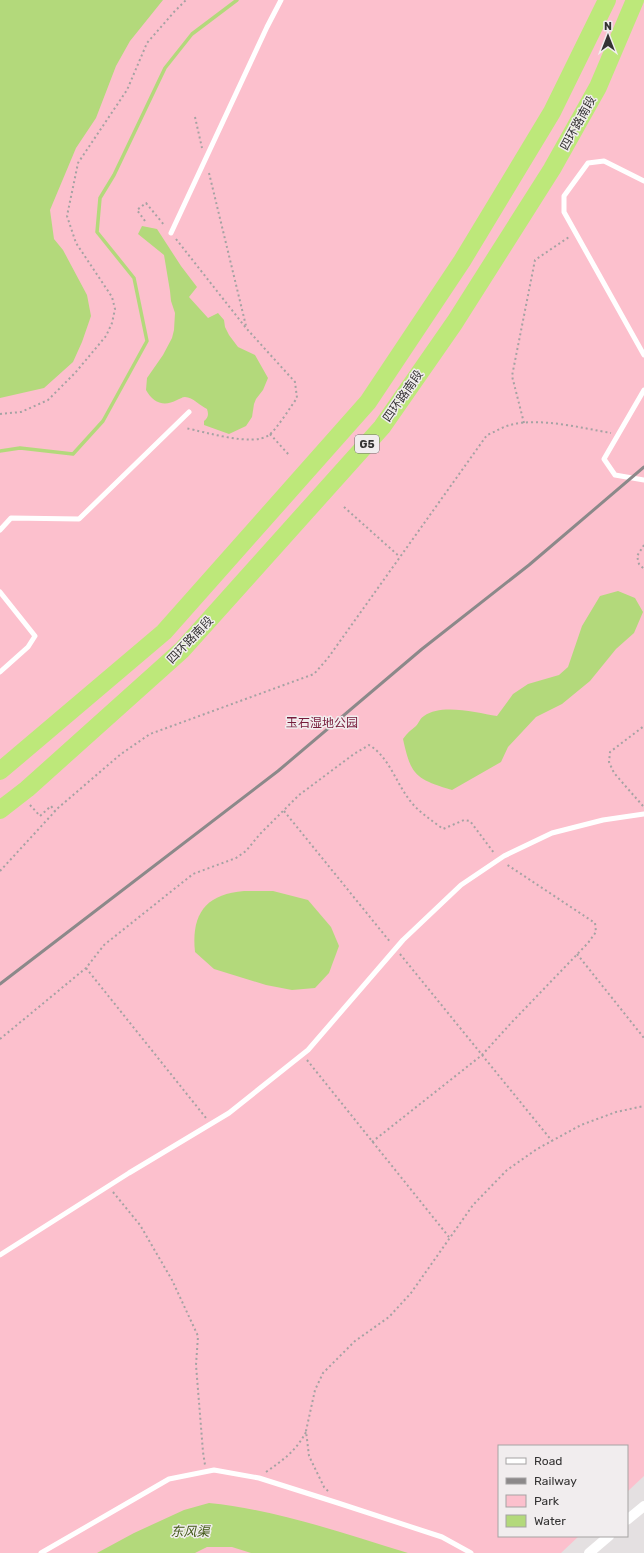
<svg xmlns="http://www.w3.org/2000/svg" width="644" height="1553" font-family="Rubik,'Noto Sans SC',sans-serif">
<rect width="100%" height="100%" fill="#e4e0e1"/>
<polygon fill="#fcc0cd" points="0,0 644,0 644,1476 627,1492 627,1446 499,1446 499,1536 579,1536 561,1553 0,1553"/>
<g fill="#b3d97b">
<polygon points="0,0 163,0 130,41 116,66 96,118 76,148 50,210 54,239 63,250 87,295 91,316 82,342 73,362 44,388 0,398"/>
<path d="M142,226l15,3 24,37 16,21 -8,10 19,21 10,-5 6,7 1,7 4,8 9,12 17,8 13,23 -5,12 -7,9 -2,5 -2,13 -6,9 -17,8 -25,-9v-4c4,-3 5,-6 3,-12 -7,-3 -14,-12 -22,-12 -3,0 -5,2 -8,3 -13,7 -24,3 -31,-10l1,-12 16,-23 9,-17 2,-8 1,-17 -4,-12 -1,-10 -6,-36 -26,-21z"/>
<path d="M618,591l17,7 8,14 -9,21 -18,16 -26,32 -28,23 -26,13 -28,30 -7,15 -49,28c-36,-11 -41,-14 -49,-51 5,-7 7,-8 13,-13 3,-3 4,-8 8,-10 18,-13 53,-3 73,0l16,-22 15,-10 31,-9 9,-8 14,-41 18,-30z"/>
<path d="M244,891h29l35,9 23,27 8,19 -10,27 -14,15 -23,2 -26,-5 -52,-16 -19,-17c-4,-37 10,-58 49,-61z"/>
<path d="M209,1503c68,7 134,30 199,50h-157l-19,-6h-25l-12,6h-98l37,-20 50,-23z"/>
</g>
<g fill="none" stroke-linecap="round" stroke-linejoin="round">
<polyline stroke="#b3d97b" stroke-width="3.5" points="0,451 20,448 73,454 103,421 147,341 134,278 97,232 100,198 114,175 165,68 192,34 237,0"/>
<g stroke="#a5a2a3" stroke-width="2" stroke-dasharray="2 3" stroke-linecap="butt">
<polyline points="195,117 202,148"/>
<polyline points="209,173 246,326"/>
<polyline points="145,221 137,210 146,203 165,226"/>
<path d="M176,239l70,89 49,54 2,16c-6,8 -20,31 -28,37 -16,12 -63,-3 -84,-7"/>
<polyline points="0,414 21,412 48,400 75,373 106,336 112,323 115,309 112,297 76,243 67,216 78,163 127,90 147,43 174,12 186,0"/>
<polyline points="524,423 512,376 535,260 569,237"/>
<polyline points="270,434 289,455"/>
<polyline points="344,507 400,557"/>
<polyline points="644,545 637,556 639,564 644,569"/>
<polyline points="30,805 40,816 51,806 55,811"/>
<polyline points="643,806 614,773 609,762 610,752 644,726"/>
<polyline points="284,811 391,943"/>
<path d="M0,871l58,-63 63,-54 29,-20 164,-60 14,-16 159,-223c8,-3 15,-8 23,-10 28,-8 72,3 101,8"/>
<polyline points="400,954 552,1141"/>
<polyline points="577,954 644,1038"/>
<polyline points="86,968 206,1118"/>
<path d="M0,1039l86,-71 18,-23 89,-71 43,-16 10,-7 14,-17 39,-39 55,-41 15,-9c19,11 26,35 39,53 9,13 22,21 35,31l21,-9 6,1 24,32"/>
<polyline points="307,1060 449,1237"/>
<polyline points="372,1142 482,1055 512,1022 588,943 596,932 595,923 506,864"/>
<polyline points="113,1192 140,1225 172,1280 198,1336 196,1365 203,1452 205,1465"/>
<path d="M266,1472c17,-12 30,-21 40,-40"/>
<polyline points="328,1491 324,1487 309,1456 306,1431 315,1390 323,1373 355,1341 389,1317 411,1293 473,1205 507,1170 537,1149 581,1125 616,1112 644,1106"/>
</g>
<g stroke="#fff" stroke-width="5">
<polyline points="644,181 604,161 588,163 564,196 564,212 644,355"/>
<polyline points="171,233 267,27 281,0"/>
<polyline points="644,390 604,459 615,475 644,480"/>
<polyline points="0,530 11,518 79,519 189,412"/>
<polyline points="0,592 35,636 28,647 0,672"/>
<polyline points="0,1255 129,1173 229,1113 308,1050 403,940 461,885 504,856 552,833 603,820 644,814"/>
<polyline points="41,1553 169,1479 214,1470 259,1478 338,1503 442,1537 471,1553"/>
</g>
<g stroke="#fff" stroke-width="10">
<polyline points="627,1520 644,1506"/>
<polyline points="589,1553 609,1536"/>
</g>
<g stroke="#bde87a" stroke-width="18">
<polyline points="0,771 164,632 368,402 462,261 552,112 607,0"/>
<polyline points="0,810 27,789 182,650 382,427 455,322 552,169 598,87 635,0"/>
</g>
<polyline stroke="#8c898a" stroke-width="3" points="0,984 278,771 422,649 529,565 644,467"/>
</g>
<g text-anchor="middle" dominant-baseline="central" stroke-width="3" stroke-linejoin="round" paint-order="stroke">
<rect fill="#f1edee" stroke="#6d6b6b" stroke-width="1" x="355" y="435" width="24" height="18" rx="3"/>
<g font-size="11" font-weight="bold" fill="#343333">
<text x="367" y="444">G5</text>
</g>
<g font-size="12" fill="#343333" stroke="#f1edee">
<text transform="translate(578 123) rotate(-61)">四环路南段</text>
<text transform="translate(403 396) rotate(-55)">四环路南段</text>
<text transform="translate(190 640) rotate(-46)">四环路南段</text>
</g>
<g font-size="12" fill="#761b3b" stroke="#f1edee">
<text x="322" y="723">玉石湿地公园</text>
</g>
<g font-size="13" font-style="italic" fill="#425918" stroke="#f1edee">
<text x="190" y="1531">东风渠</text>
</g>
</g>
<rect x="498" y="1445" width="130" height="92" fill="#f1edee" stroke="#a5a3a3"/>
<rect x="506" y="1458" width="20" height="6" fill="#ffffff" stroke="#a5a3a3"/>
<text x="534" y="1465" font-size="12" fill="#343333">Road</text>
<rect x="506" y="1478" width="20" height="6" fill="#8c898a" stroke="#a5a3a3"/>
<text x="534" y="1485" font-size="12" fill="#343333">Railway</text>
<rect x="506" y="1495" width="20" height="12" fill="#fcc0cd" stroke="#a5a3a3"/>
<text x="534" y="1505" font-size="12" fill="#343333">Park</text>
<rect x="506" y="1515" width="20" height="12" fill="#b3d97b" stroke="#a5a3a3"/>
<text x="534" y="1525" font-size="12" fill="#343333">Water</text>
<g transform="translate(608 36)" stroke="#f1edee" stroke-width="3" paint-order="stroke">
<path d="M0-3L7 15L0 10L-7 15Z" fill="#343333"/>
<text y="-6" font-size="11" font-weight="bold" text-anchor="middle" fill="#343333">N</text>
</g>
</svg>
